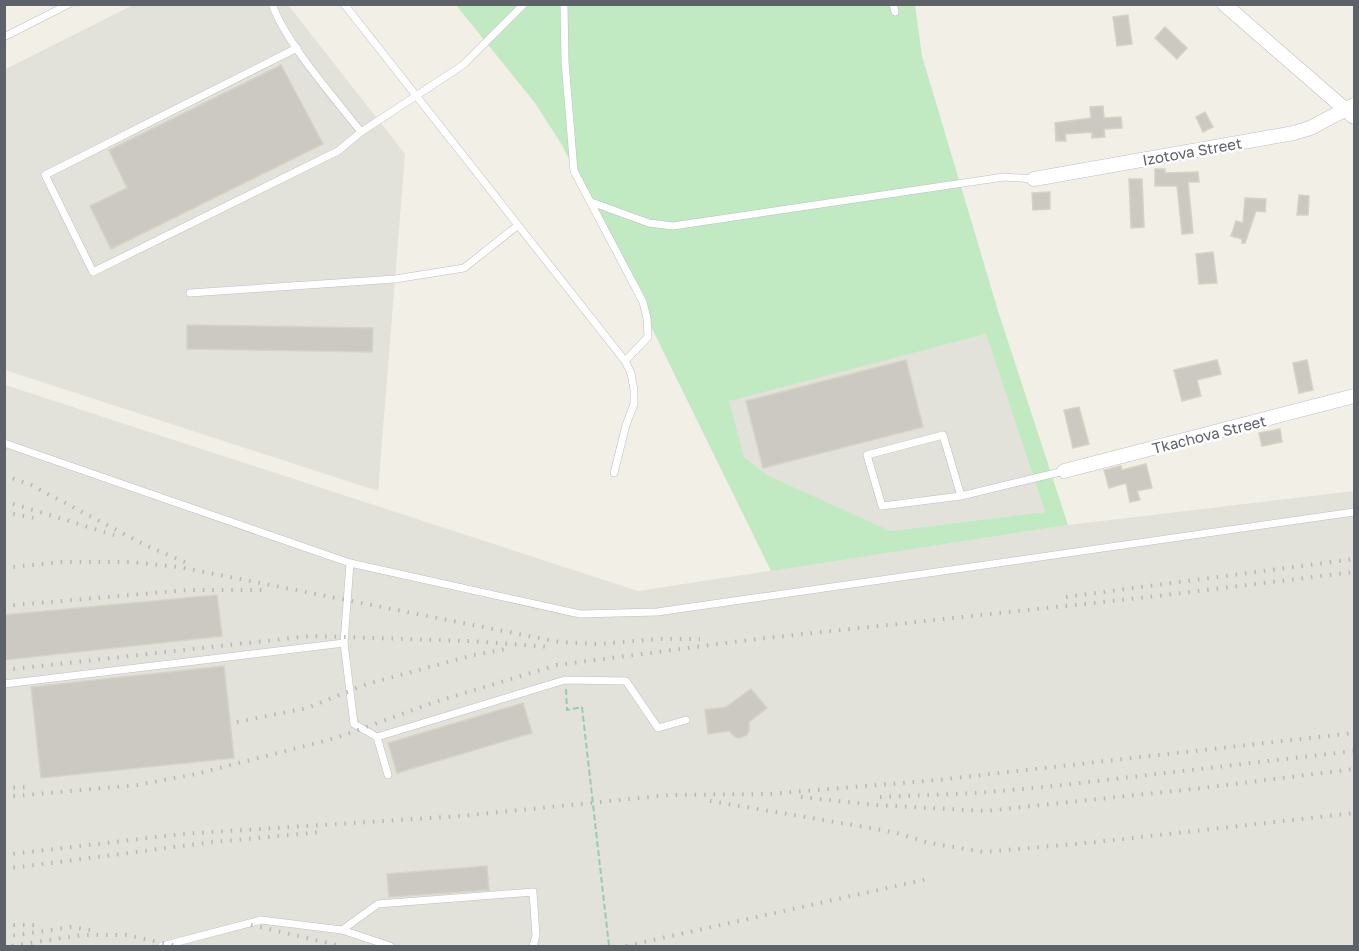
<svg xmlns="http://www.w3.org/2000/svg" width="1359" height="951" font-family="'Golos Text',sans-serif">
<rect width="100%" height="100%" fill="#f1efe6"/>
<g fill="#e2e1da">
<polygon points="133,5 288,5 405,154 378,491 5,370 4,70"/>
<polygon points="986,334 1045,512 891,531 767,475 744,457 728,401"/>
<polygon points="5,385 638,591 1068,525 1354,491 1354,946 5,946"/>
</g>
<path fill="#c1eac3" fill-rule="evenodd" d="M456,5h459l7,51 77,258 69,211 -297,46 -209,-426 -27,-42zM986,334l59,178 -154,19 -124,-56 -23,-18 -15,-56z"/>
<g fill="#ccc9c3" stroke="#d6d2c4" stroke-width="1.5">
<polygon points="1128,15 1132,44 1117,46 1113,17"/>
<polygon points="1165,27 1187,48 1177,59 1155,38"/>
<polygon points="281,65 323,144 111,249 90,206 127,188 109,150"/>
<polygon points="1103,106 1104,118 1121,117 1122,128 1104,129 1105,137 1092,138 1092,132 1065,134 1066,141 1056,141 1055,123 1091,118 1090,107"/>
<polygon points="1205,112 1213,127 1203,132 1196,117"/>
<polygon points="1155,169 1165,169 1165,173 1198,172 1199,182 1188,182 1193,233 1182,234 1177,186 1155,186"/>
<polygon points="1129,179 1142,179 1144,227 1131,228"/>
<polygon points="1050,192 1050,209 1033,210 1032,193"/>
<polygon points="1299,195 1309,196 1308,215 1297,215"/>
<polygon points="1245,198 1266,199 1265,212 1256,211 1245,243 1242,243 1242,239 1231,236 1236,221 1243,223"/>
<polygon points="1213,252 1217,283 1199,284 1196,254"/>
<polygon points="187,325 373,328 372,352 187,349"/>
<polygon points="906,360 923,427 763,468 746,401"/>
<polygon points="1217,360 1221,374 1197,380 1201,396 1182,401 1174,370"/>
<polygon points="1307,360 1313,390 1299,393 1293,363"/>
<polygon points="1079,407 1089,444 1073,448 1064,410"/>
<polygon points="1280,429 1282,442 1262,446 1259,433"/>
<polygon points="1146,464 1152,488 1137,491 1140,500 1130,502 1126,483 1109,488 1104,470 1121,466 1122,470"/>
<polygon points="217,595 222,636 4,660 4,615"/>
<polygon points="224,666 234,758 41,778 31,687"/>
<polygon points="751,689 767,708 749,722 749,731 747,735 739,738 735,737 729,731 708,734 705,710 726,707"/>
<polygon points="523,703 532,733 397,773 388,743"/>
<polygon points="487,866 489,890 389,897 387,874"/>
</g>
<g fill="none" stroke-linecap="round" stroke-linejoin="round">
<g stroke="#bdbfc6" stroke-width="8">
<g id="service">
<path d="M272,4c15,41 62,93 89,128"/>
<polyline points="344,4 625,361 631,373 634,390 634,404 626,425 614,473"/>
<polyline points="564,4 565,62 574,171 643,302 647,318 648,337 625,361"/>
<polyline points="893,4 895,12"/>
<polyline points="4,37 69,4"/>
<polyline points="297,48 45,175 93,272 338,151 361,132 463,65 524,4"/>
<polyline points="591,202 649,223 673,226 1004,177 1034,179"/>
<polyline points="190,293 395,279 464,268 517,226"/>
<polyline points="4,443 350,563 580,614 657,612 1354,512"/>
<polyline points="961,496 943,435 867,455 882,506 961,496 1064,471"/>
<polyline points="350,563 344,643 354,724 377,737 388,775"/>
<polyline points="4,684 344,643"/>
<polyline points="377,737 565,680 626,681 658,728 686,720"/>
<polyline points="342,930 378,904 533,892 536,936 533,946"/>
<polyline points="162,946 261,920 342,930 390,946"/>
</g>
</g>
<g stroke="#bdbfc6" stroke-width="15">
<g id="minor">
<polyline points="1224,4 1354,117"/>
<polyline points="1034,179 1294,133 1310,128 1354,105"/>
<polyline points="1064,471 1354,396"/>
</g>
</g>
<polyline stroke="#99ccab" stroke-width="2" stroke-dasharray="6 3" stroke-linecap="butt" points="566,689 567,710 582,707"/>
<use href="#service" stroke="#fff" stroke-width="7"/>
<use href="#minor" stroke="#fff" stroke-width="14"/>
<g stroke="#b7b8b9" stroke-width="4" stroke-dasharray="1.5 8" stroke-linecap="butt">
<polyline points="4,475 31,485 145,545 187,563"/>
<polyline points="4,501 114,535"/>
<polyline points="4,512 39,519"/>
<polyline points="4,568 61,562 132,562 179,567 559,642 598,644 658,639 700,639"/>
<polyline points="1066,597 1354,559"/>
<polyline points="4,606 188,590 266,590"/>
<polyline points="4,670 310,636 470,641 550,647"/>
<polyline points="237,722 307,708 367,684 474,655 506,649"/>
<polyline points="4,788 31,787"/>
<polyline points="4,797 137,785 196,774 336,738 435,702 557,665 757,639 1149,597 1354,572"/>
<polyline points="801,797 875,805 986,811 1202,788 1354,769"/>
<polyline points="880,797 977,793 1054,786 1354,751"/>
<polyline points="710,801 871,828 897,833 929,843 984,852 1097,842 1354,813"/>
<polyline points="4,855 182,834 461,816 669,795 768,794 938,780 1354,733"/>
<polyline points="4,869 213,842 321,832"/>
<polyline points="4,925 41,925"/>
<polyline points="251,925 341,946"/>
<polyline points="4,937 71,927 90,930"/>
<polyline points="12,946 82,935 126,935 177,946"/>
<polyline points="626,946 928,879"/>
</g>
<polyline stroke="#99ccab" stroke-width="2" stroke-dasharray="6 3" stroke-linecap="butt" points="582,707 609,946"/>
</g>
<g text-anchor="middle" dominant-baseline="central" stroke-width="5" stroke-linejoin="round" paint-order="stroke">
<g font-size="15" fill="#5d6168" stroke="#fff">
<text transform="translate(1192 151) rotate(-10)">Izotova Street</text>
<text transform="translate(1209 434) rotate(-14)">Tkachova Street</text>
</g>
</g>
<rect width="1359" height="951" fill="none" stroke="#5d6168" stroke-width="12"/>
</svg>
